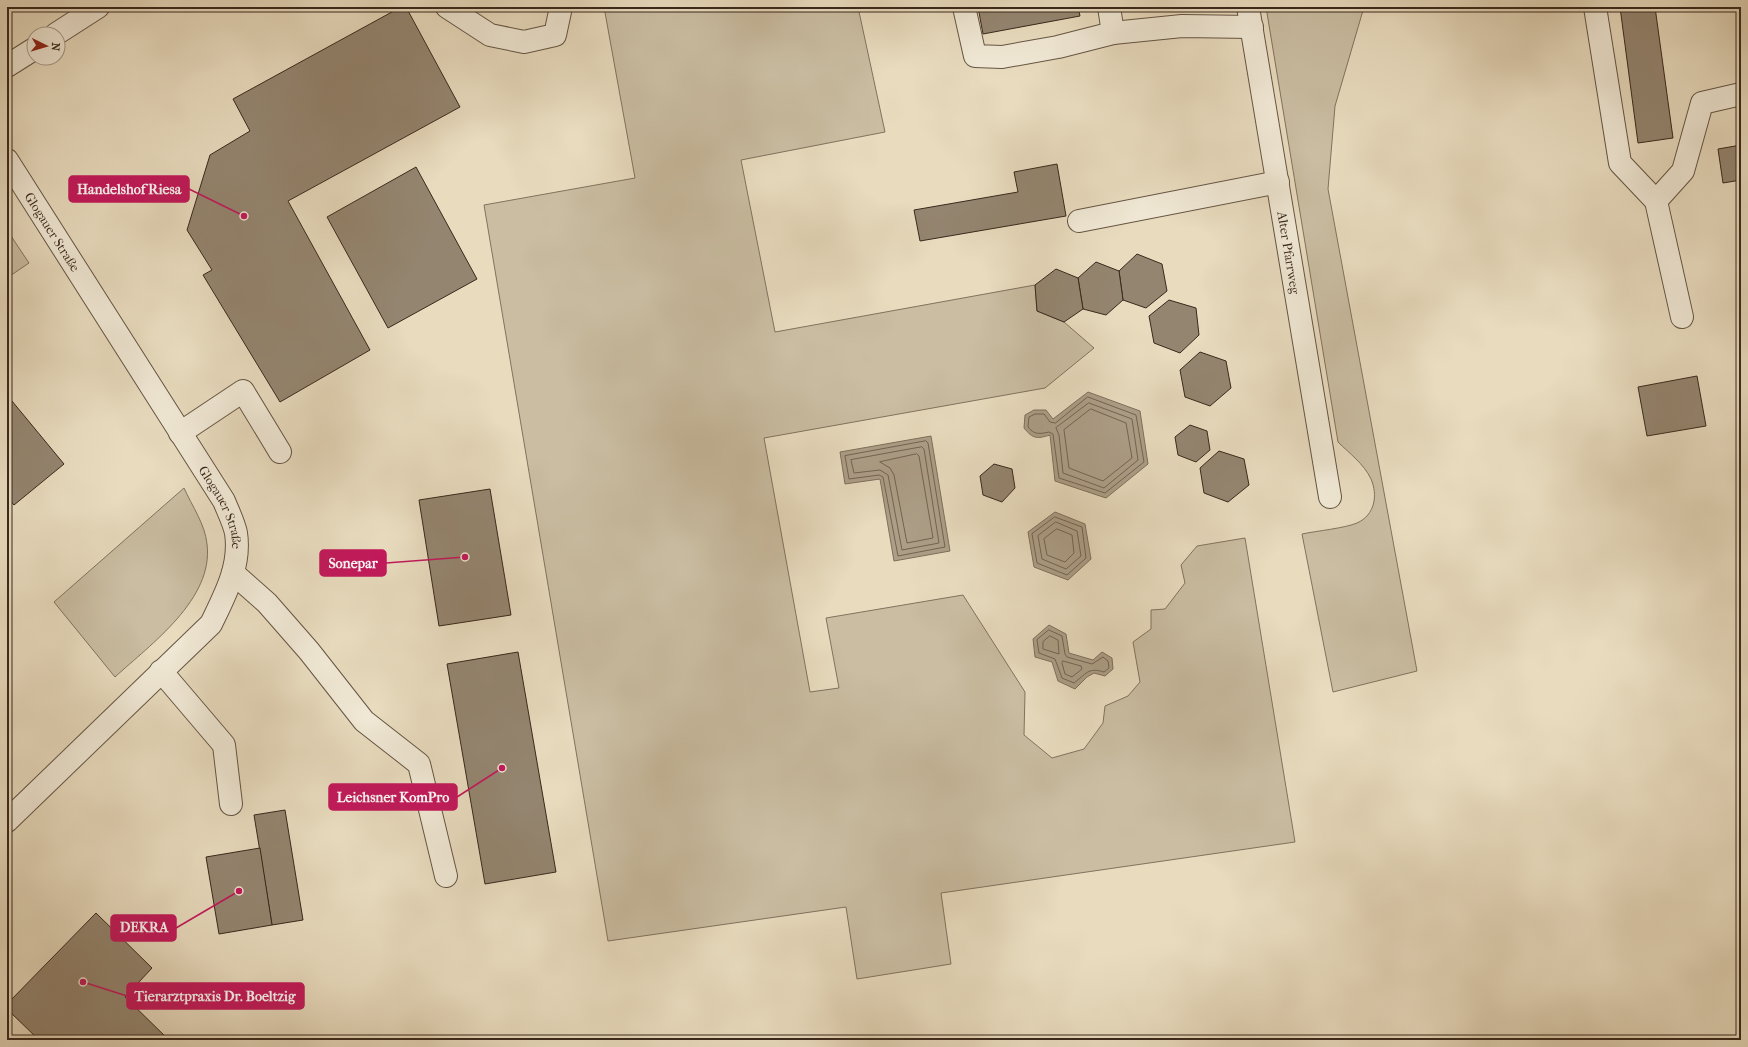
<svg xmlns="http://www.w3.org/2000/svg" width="1748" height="1047" font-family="'IM FELL French Canon',serif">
<rect width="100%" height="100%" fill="#e8dbbe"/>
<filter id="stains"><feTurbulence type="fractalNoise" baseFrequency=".005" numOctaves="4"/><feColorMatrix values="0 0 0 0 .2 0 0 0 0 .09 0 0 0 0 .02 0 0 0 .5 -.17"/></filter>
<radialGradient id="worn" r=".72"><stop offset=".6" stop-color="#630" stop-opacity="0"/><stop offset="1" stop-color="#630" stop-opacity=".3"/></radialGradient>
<g fill="#cabda2" stroke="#82725f">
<polygon points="604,7 858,7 885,132 741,160 775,332 1035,285 1037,311 1064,322 1094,348 1045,388 764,438 810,692 839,688 826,618 963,595 1025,692 1024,735 1052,758 1084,749 1103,723 1105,706 1128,696 1140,682 1133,642 1151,629 1151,610 1165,609 1185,583 1181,565 1197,546 1245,538 1295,842 941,893 951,964 857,979 846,907 608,941 484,205 635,178"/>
<path d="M1266,7h98l-29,99 -7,83 89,482 -84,21 -31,-158c14,-3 44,-6 55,-11 18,-8 21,-28 14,-44 -7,-15 -22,-26 -33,-37z"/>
<polygon points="7,230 29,263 7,278"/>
<path d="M184,488c8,18 21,36 23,56 7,55 -56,100 -92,133l-61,-75z"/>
</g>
<g fill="#ac9e87" stroke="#7e6f5c">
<path d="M1088,392l52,19 8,53 -42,34 -51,-17 -5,-46c-13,4 -17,4 -26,-7l1,-13 9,-5h12l7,9z"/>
<polygon points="931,436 950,551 894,561 880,479 845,484 840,452"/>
<polygon points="1055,512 1085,524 1091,559 1068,580 1034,567 1028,532"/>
<polygon points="1049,625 1066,634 1069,653 1093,660 1102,652 1112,658 1113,669 1105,676 1094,673 1087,677 1075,689 1058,681 1052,662 1035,657 1033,639"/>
</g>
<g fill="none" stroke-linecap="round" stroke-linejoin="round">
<g stroke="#726352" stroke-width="1">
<path d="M1088,397l48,18 8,47 -39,31 -46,-15 -6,-44 -4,-2c-9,2 -15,3 -21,-5l1,-10 6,-3h9l6,8 5,1z"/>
<polygon points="1089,403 1132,419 1138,460 1104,488 1063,473 1059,435 1056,428"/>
<polygon points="1091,409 1126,423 1132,458 1103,481 1069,468 1064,430"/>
<polygon points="926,441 928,443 945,547 898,556 883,477 879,475 849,479 845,456"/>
<polygon points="922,447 924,449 939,543 902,550 888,475 880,470 854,473 851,460"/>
<polygon points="917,454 919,456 933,538 907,543 894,475 890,468 880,462"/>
<polygon points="1055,517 1082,527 1086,558 1067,575 1037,563 1032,534"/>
<polygon points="1056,522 1077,531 1081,556 1066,569 1042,559 1038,536"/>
<polygon points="1057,529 1072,535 1074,553 1065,562 1047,555 1044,539"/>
<path d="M1049,630l13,6 3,18 2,3 25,7 11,-7 5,4 1,7 -5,4c-16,-5 -18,2 -30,11l-12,-5 -7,-19 -16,-6 -2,-13z"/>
<polygon points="1050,636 1058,640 1059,654 1043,649 1043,642"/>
<polygon points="1063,661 1081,666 1082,669 1072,677 1065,674 1062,663"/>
</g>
</g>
<g fill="#948570" stroke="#39281c">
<polygon points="401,7 406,7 460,107 288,201 370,350 280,402 203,275 212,270 187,230 210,155 250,131 233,99"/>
<polygon points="978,7 1078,7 1080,16 983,34"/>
<polygon points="1620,7 1655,7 1673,138 1638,143"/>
<polygon points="1741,145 1741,180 1723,183 1718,149"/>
<polygon points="1057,164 1066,216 920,241 914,210 1018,192 1014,172"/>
<polygon points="416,167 477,279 388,328 327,217"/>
<polygon points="1137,254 1162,264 1167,291 1146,308 1123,300 1119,271"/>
<polygon points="1096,262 1119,271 1123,300 1106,315 1083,309 1078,278"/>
<polygon points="1056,269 1078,278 1083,309 1064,322 1037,311 1035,285"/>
<polygon points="1169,300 1196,308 1199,335 1180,353 1154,343 1149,316"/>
<polygon points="1200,352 1226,361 1231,388 1210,406 1185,397 1180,370"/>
<polygon points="1697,376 1706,426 1647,436 1638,387"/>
<polygon points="7,395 64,464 14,505 7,497"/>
<polygon points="1190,425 1207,431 1210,450 1196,462 1178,455 1175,437"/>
<polygon points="1219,451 1244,459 1249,485 1228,502 1204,493 1200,468"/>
<polygon points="994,464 1012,469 1015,488 1002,502 983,495 980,476"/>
<polygon points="490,489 511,615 439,626 419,500"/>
<polygon points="518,652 556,872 485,884 447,664"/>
<polygon points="285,810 303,920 272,925 254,815"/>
<polygon points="260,848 272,925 219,934 206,857"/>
<polygon points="96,913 152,968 125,997 169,1040 39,1040 7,1009 7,1004"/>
</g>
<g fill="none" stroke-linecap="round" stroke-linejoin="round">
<g stroke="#655544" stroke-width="24">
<g id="minor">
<polyline points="447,7 490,35 524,42 555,35 561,7"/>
<polyline points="964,7 975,56 1002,57 1058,47 1113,33"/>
<polyline points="1109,7 1113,33 1182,26 1252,27"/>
<path id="s1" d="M1248,7l82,490"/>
<polyline points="1595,7 1620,163 1656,201 1682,317"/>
<polyline points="56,34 98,7"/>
<polyline points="7,66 34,49"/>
<path id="s2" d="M7,160l217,341c4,10 10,22 12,32 5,33 -11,62 -25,91l-204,197"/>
<polyline points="1656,201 1683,171 1702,103 1741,94"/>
<polyline points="1079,221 1278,182"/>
<polyline points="180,433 243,391 280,452"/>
<polyline points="233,573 267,603 309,651 364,721 419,764 446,876"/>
<polyline points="161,671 224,745 231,804"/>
</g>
</g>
<use href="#minor" stroke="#f0e8d5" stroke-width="22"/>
</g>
<g text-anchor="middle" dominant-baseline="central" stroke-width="3.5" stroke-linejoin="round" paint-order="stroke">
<g font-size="13" fill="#39281c" stroke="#f0e8d5">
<text stroke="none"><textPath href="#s2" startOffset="85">Glogauer Straße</textPath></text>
<text stroke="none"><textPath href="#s1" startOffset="249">Alter Pfarrweg</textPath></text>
<text stroke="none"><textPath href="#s2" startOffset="409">Glogauer Straße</textPath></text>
</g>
</g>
<path fill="none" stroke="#c2185b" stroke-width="1.5" d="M244 216L189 189M465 557L386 563M502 768L457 797M239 891L176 928M83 982L127 996"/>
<g fill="#c2185b" stroke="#f0e8d5" stroke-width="1.5">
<circle cx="244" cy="216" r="4"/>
<circle cx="465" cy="557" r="4"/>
<circle cx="502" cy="768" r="4"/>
<circle cx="239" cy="891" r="4"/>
<circle cx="83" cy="982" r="4"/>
</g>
<g fill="#c2185b" stroke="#c2185b" stroke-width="1.5">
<rect x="69" y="176" width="120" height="26" rx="4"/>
<rect x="320" y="550" width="66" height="26" rx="4"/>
<rect x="329" y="784" width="128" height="26" rx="4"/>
<rect x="111" y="915" width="65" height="26" rx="4"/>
<rect x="127" y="983" width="177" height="26" rx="4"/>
</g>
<g font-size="14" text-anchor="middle" font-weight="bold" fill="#fff">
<text x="129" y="194">Handelshof Riesa</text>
<text x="353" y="568">Sonepar</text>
<text x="393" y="802">Leichsner KomPro</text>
<text x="144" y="932">DEKRA</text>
<text x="215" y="1001">Tierarztpraxis Dr. Boeltzig</text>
</g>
<rect width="1748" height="1047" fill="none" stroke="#e8dbbe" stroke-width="24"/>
<rect x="8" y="8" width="1732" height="1031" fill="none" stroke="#39281c" stroke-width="2"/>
<rect x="12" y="12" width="1724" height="1023" fill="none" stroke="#39281c"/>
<g transform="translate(46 46) rotate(95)"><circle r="19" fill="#f0e8d5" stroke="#a79b8b"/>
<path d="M0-3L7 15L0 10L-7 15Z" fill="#8f2418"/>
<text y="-6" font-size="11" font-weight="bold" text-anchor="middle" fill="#39281c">N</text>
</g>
<rect width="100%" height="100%" filter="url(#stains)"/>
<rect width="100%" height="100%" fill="url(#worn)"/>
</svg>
